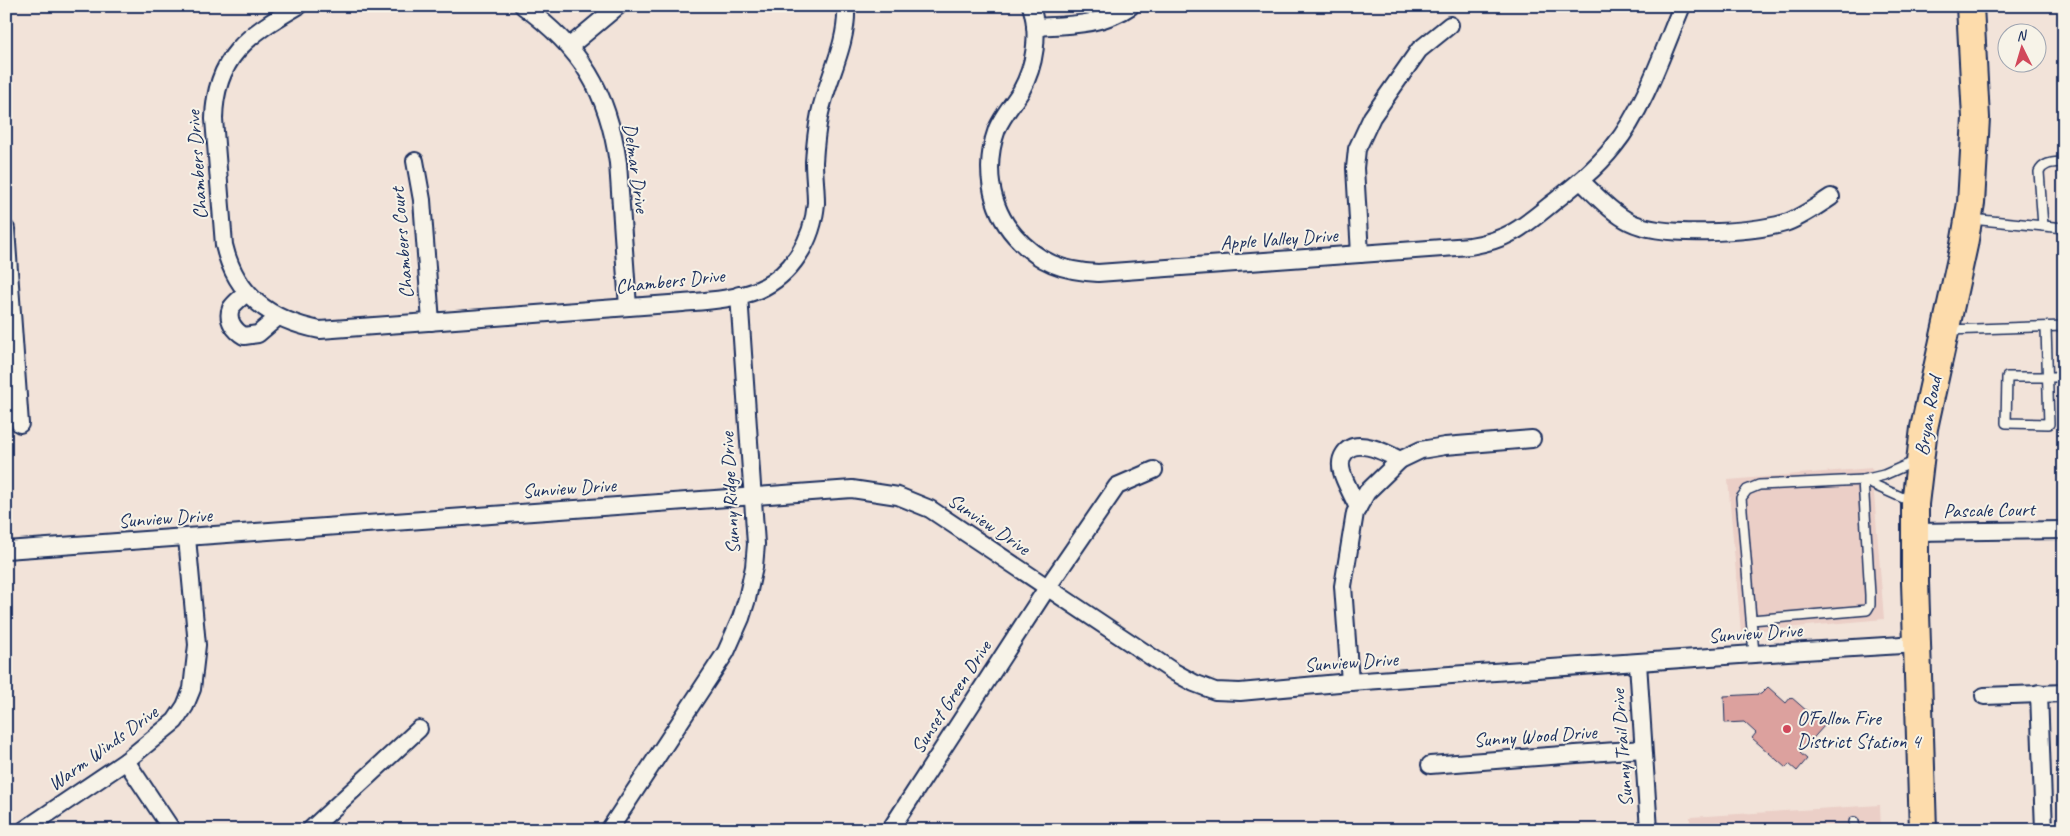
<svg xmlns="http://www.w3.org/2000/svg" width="2070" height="836" font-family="Caveat,sans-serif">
<rect width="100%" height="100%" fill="#f2e3d9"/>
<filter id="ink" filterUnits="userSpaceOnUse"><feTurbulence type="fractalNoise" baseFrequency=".02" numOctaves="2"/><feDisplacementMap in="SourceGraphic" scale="10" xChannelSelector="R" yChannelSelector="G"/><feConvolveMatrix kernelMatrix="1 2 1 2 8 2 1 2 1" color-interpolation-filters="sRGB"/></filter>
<g filter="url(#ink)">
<g fill="#ebcfc7">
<polygon points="1872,468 1884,619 1741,632 1728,480"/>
<polygon points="1880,805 1881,830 1690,830 1690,817"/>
</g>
<polygon fill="#dca19e" stroke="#1b2f5e" points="1768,687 1786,703 1791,697 1824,726 1800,753 1807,759 1797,771 1789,764 1786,768 1752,738 1756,733 1744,722 1725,723 1724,696 1761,694"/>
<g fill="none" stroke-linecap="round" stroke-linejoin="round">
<g stroke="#1b2f5e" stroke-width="12">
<g id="lane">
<polyline points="1971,219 2064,228"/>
<path d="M2043,226l-4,-54c5,-10 14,-9 25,-10"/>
<polyline points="2046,328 2049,424 2006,423 2007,377 2064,377"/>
<polyline points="1948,330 2064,326"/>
<polyline points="1863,480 1884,475 1918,460"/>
<polyline points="1863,480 1912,502"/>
<polyline points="1751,620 1867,610 1870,605 1870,595 1863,480 1759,485 1747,490 1741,498 1754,654"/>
<polyline points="1854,822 1855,830"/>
</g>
</g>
<g stroke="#1b2f5e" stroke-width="20">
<g id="street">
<path d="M298,6c-50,29 -83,51 -84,113l10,126c12,51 46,75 96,85l363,-27c22,-2 54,-4 75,-13 34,-15 55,-50 58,-87 0,-14 -2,-28 -2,-41 1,-17 3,-34 6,-49 8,-36 28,-69 26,-107"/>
<path d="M523,6c58,42 85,85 95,157l10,144"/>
<path d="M1031,6c9,27 4,60 -10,85 -8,13 -18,24 -24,38 -13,36 -8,78 18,107 24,27 48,35 83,37l372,-27c37,-6 52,-18 80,-41 23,-18 46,-36 64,-59 29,-35 50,-97 68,-140"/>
<path d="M1035,27c33,-2 67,-1 96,-21"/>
<polyline points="570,46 618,6"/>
<polyline points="415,161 422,200 431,322"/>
<path d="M1581,181c16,15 30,31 49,41 32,16 120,11 155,1 16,-5 32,-17 46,-26"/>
<polyline points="6,229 20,424"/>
<polyline points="1360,254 1355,168 1357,149 1372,117 1419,50 1450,25"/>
<path d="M246,293c-4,4 -12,10 -15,15 -5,12 4,23 13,28l14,-2 20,-17"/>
<path d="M1358,508c-4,-10 -14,-27 -16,-36 -2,-7 -2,-12 2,-18 11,-18 43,-1 56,6"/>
<polyline points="1915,532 2064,530"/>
<polyline points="6,550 852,489 898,496 930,509 1174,672 1194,683 1215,691 1240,692 1350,682 1754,654 1918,644"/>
<polyline points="1638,663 1649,830"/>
<polyline points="1350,682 1343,586 1355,513 1367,492 1400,460 1421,450 1445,446 1532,439"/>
<polyline points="2039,693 2044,830"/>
<polyline points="1984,696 2064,693"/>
<polyline points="126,761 172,830"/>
<polyline points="1430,765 1643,749"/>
<polyline points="24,830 126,761 175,721 185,706 192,689 197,645 187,538"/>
<polyline points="310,830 419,729"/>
<polyline points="609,830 726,652 741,618 747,599 754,567 756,544 739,295"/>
<polyline points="890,830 1047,588 1117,486 1154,470"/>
</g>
</g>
<g stroke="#1b2f5e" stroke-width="30">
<polyline id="primary" points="1923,830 1915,582 1915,504 1924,428 1964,245 1971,203 1976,118 1970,6"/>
</g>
<use href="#lane" stroke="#f7f3e8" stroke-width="9"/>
<use href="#street" stroke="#f7f3e8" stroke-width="16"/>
<use href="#primary" stroke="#fddcac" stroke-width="26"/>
</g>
</g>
<circle fill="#d1495b" stroke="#f7f3e8" stroke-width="2" cx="1787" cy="729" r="5"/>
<g text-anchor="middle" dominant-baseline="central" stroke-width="4" stroke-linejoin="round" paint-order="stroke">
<g font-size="20" fill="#1b2f5e" stroke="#f7f3e8">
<text transform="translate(197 165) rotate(-94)">Chambers Drive</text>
<text transform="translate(636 168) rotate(82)">Delmar Drive</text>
<text transform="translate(1279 239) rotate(-4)">Apple Valley Drive</text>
<text transform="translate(402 243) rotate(-95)">Chambers Court</text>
<text transform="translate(670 281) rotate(-6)">Chambers Drive</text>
<text transform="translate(1928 416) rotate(-80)">Bryan Road</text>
<text transform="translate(569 488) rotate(-4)">Sunview Drive</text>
<text transform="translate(730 493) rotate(-93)">Sunny Ridge Drive</text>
<text transform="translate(1989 510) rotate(-1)">Pascale Court</text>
<text transform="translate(165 518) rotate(-4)">Sunview Drive</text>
<text transform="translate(989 524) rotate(34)">Sunview Drive</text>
<text transform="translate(1755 633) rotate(-4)">Sunview Drive</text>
<text transform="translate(1351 662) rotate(-4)">Sunview Drive</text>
<text transform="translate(951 697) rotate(-57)">Sunset Green Drive</text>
<text transform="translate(1535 736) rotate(-4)">Sunny Wood Drive</text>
<text transform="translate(103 748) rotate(-36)">Warm Winds Drive</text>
<text transform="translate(1622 748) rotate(-94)">Sunny Trail Drive</text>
</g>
<g font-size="20" fill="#1b2f5e" stroke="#f7f3e8" text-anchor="start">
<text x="1797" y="718">O'Fallon Fire<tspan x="1797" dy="23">District Station 4</tspan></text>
</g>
</g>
<rect width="2070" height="836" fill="none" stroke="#f7f3e8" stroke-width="25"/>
<rect x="12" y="12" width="2045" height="811" fill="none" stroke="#1b2f5e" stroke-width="2" filter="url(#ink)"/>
<g transform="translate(2022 48) rotate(355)"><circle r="24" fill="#f7f3e8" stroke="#9fa5b1"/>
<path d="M0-4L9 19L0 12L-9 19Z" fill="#d1495b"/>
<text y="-8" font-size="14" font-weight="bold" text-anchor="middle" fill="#1b2f5e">N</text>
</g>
</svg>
